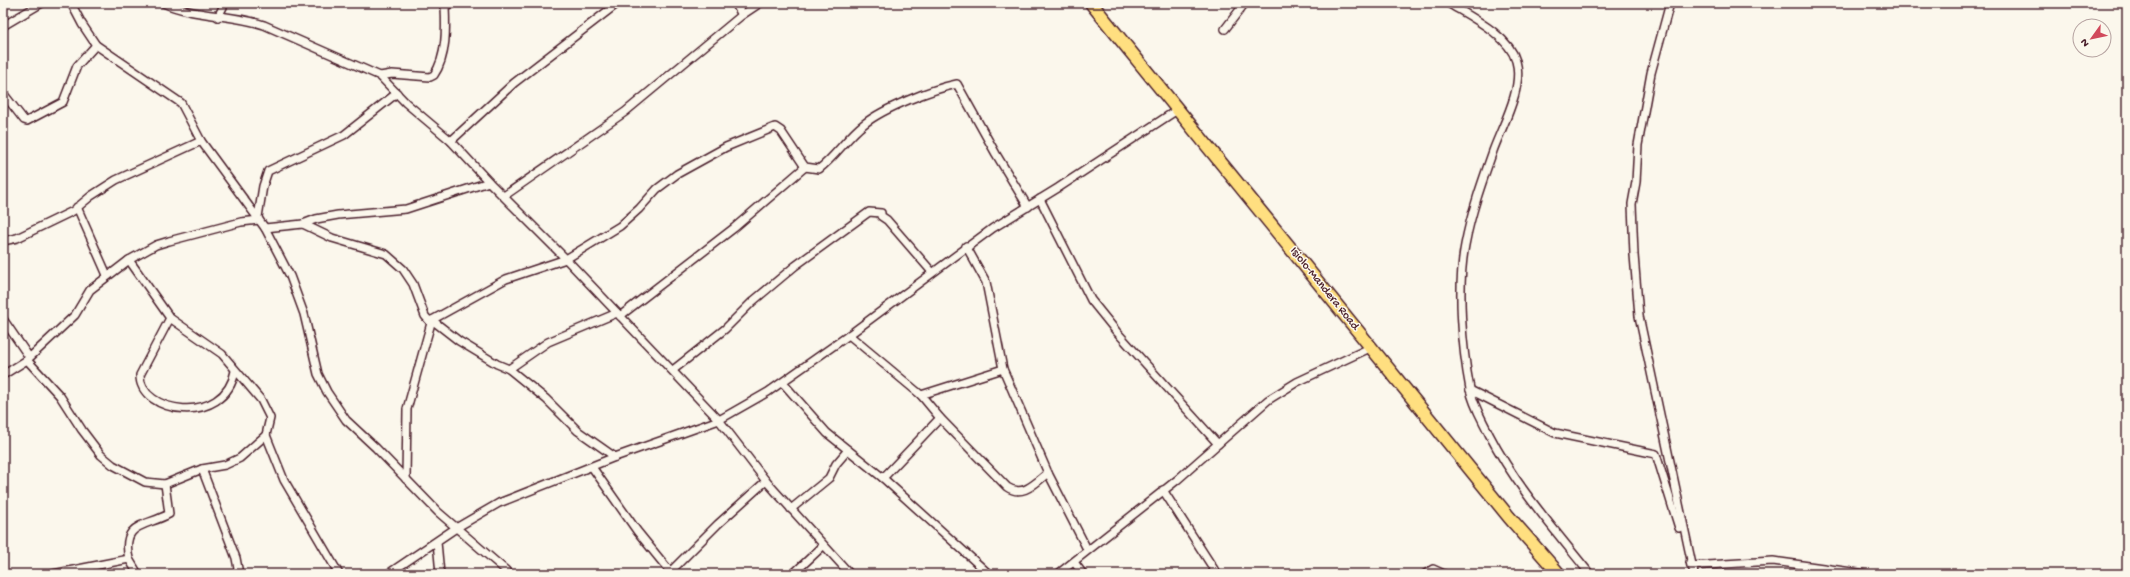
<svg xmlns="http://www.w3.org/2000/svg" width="2130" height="577" font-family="'Gochi Hand',sans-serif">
<rect width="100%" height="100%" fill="#fbf7ec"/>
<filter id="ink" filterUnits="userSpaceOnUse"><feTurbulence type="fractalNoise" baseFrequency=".025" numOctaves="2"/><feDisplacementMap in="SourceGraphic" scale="8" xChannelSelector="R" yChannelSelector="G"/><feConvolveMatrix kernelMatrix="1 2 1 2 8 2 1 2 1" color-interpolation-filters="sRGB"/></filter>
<g filter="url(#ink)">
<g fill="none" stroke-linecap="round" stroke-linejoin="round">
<g stroke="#4a1f2b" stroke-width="10">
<g id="minor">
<polyline points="71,3 82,24 96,45 181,103 201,141 265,228 290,276 304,314 318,374 327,392 346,420 376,448 438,512 510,574"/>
<path d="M163,3c32,14 68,11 101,22l116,51 26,27 45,38 38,41 77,77 153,161 47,61 84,93"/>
<polyline points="735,3 742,15"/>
<path d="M1448,3c21,13 61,32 68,58 8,27 -14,65 -23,90 -11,31 -22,62 -28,94 -8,41 -3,103 5,144 3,16 12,30 19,45 26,51 65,95 101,140"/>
<polyline points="1670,3 1651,73 1638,145 1636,182 1632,204 1634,255 1639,316 1694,574"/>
<polyline points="218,17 225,3"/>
<polyline points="3,26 42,3"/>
<polyline points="1225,29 1245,3"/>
<path d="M380,76l12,-2 38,3 4,-2c13,-19 12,-47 11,-69l8,-3"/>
<polyline points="3,93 24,120 27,121 63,102 77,66 96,45"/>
<polyline points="451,141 514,83 618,3"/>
<polyline points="504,196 625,112 742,15 760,3"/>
<polyline points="1040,199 1091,300 1116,331 1218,444"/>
<polyline points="77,207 107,275"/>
<polyline points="258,217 263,186 268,171 344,135 397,93"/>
<polyline points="303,224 332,238 386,254 403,269 413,284 425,316 431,323 432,320 459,341 497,364 509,369 546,399 578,431 615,457"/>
<polyline points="265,228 303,224 316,219 338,215 406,209 489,182"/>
<polyline points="3,241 17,238 73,211 91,196 116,180 201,141"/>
<polyline points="966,246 986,282 1003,369 1048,473 1087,549"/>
<polyline points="620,316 734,228 805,167"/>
<path d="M170,318l-30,57c-1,39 85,52 95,-4"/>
<polyline points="3,319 29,357"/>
<path d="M432,320l74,-41 60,-20 54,-33 19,-17 18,-20 20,-15 49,-27 49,-20 6,4 24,36 14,2c17,-13 28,-32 45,-45 20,-16 68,-35 93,-40l39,70 32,53"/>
<path d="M849,335l72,60 19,23 67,69c16,11 28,-4 41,-14"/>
<polyline points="27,360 60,396 82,430 101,455 113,465 145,482 165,484 202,469 225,465 240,458 266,435 270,418 261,400 222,354 170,318 129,260"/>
<polyline points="509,369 548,342 617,313"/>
<polyline points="673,370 725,329 752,302 795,266 869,212 881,213 881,216 887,220 932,272"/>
<polyline points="3,375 27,360 75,315 90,290 129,260 156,245 169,241 241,222 259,220"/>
<polyline points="783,383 827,433 883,478 989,574"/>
<polyline points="1470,390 1555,433 1656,454 1679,528"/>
<polyline points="921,395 1003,369"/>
<polyline points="266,435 284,480 339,574"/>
<polyline points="592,467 637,531 672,574"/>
<polyline points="202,469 236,558 239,574"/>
<polyline points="883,478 940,418"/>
<polyline points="406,479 407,409 431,323"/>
<polyline points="1163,490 1217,574"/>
<polyline points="791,509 829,478 836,464 848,450"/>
<polyline points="437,542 440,574"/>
<path d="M129,559c-8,-37 16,-32 40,-45l-4,-30"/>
<polyline points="1074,562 1083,574"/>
<polyline points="1690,562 1691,566 1773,561 1866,574"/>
<polyline points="53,574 129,559 138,574"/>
<polyline points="388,574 456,528 499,503 615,457 719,420 768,392 849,335 993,228 1058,188 1177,110"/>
<polyline points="668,574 718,524 766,481"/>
<polyline points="793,574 823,546"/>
<polyline points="1058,574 1177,480 1268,400 1297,382 1372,347"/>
<polyline points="1425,574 1433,569 1444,574"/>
</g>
</g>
<g stroke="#4a1f2b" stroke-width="15">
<polyline id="trunk" points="1091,3 1509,517 1559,574"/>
</g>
<use href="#minor" stroke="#fbf7ec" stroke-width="7"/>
<use href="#trunk" stroke="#ffdf80" stroke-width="12"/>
</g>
</g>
<g text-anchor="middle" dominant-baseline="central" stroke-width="3" stroke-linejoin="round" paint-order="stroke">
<g font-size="12" fill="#4a1f2b" stroke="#fbf7ec">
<text transform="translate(1324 289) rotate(51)">Isiolo-Mandera Road</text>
</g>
</g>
<rect width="2130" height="577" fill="none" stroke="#fbf7ec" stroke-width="16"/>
<rect x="8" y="8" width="2114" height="561" fill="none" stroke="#4a1f2b" stroke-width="1.5" filter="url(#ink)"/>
<g transform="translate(2092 38) rotate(237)"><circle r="19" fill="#fbf7ec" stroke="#b4a19f"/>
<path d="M0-3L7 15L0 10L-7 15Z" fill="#d1495b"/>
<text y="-6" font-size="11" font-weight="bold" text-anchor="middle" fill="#4a1f2b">N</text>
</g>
</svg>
